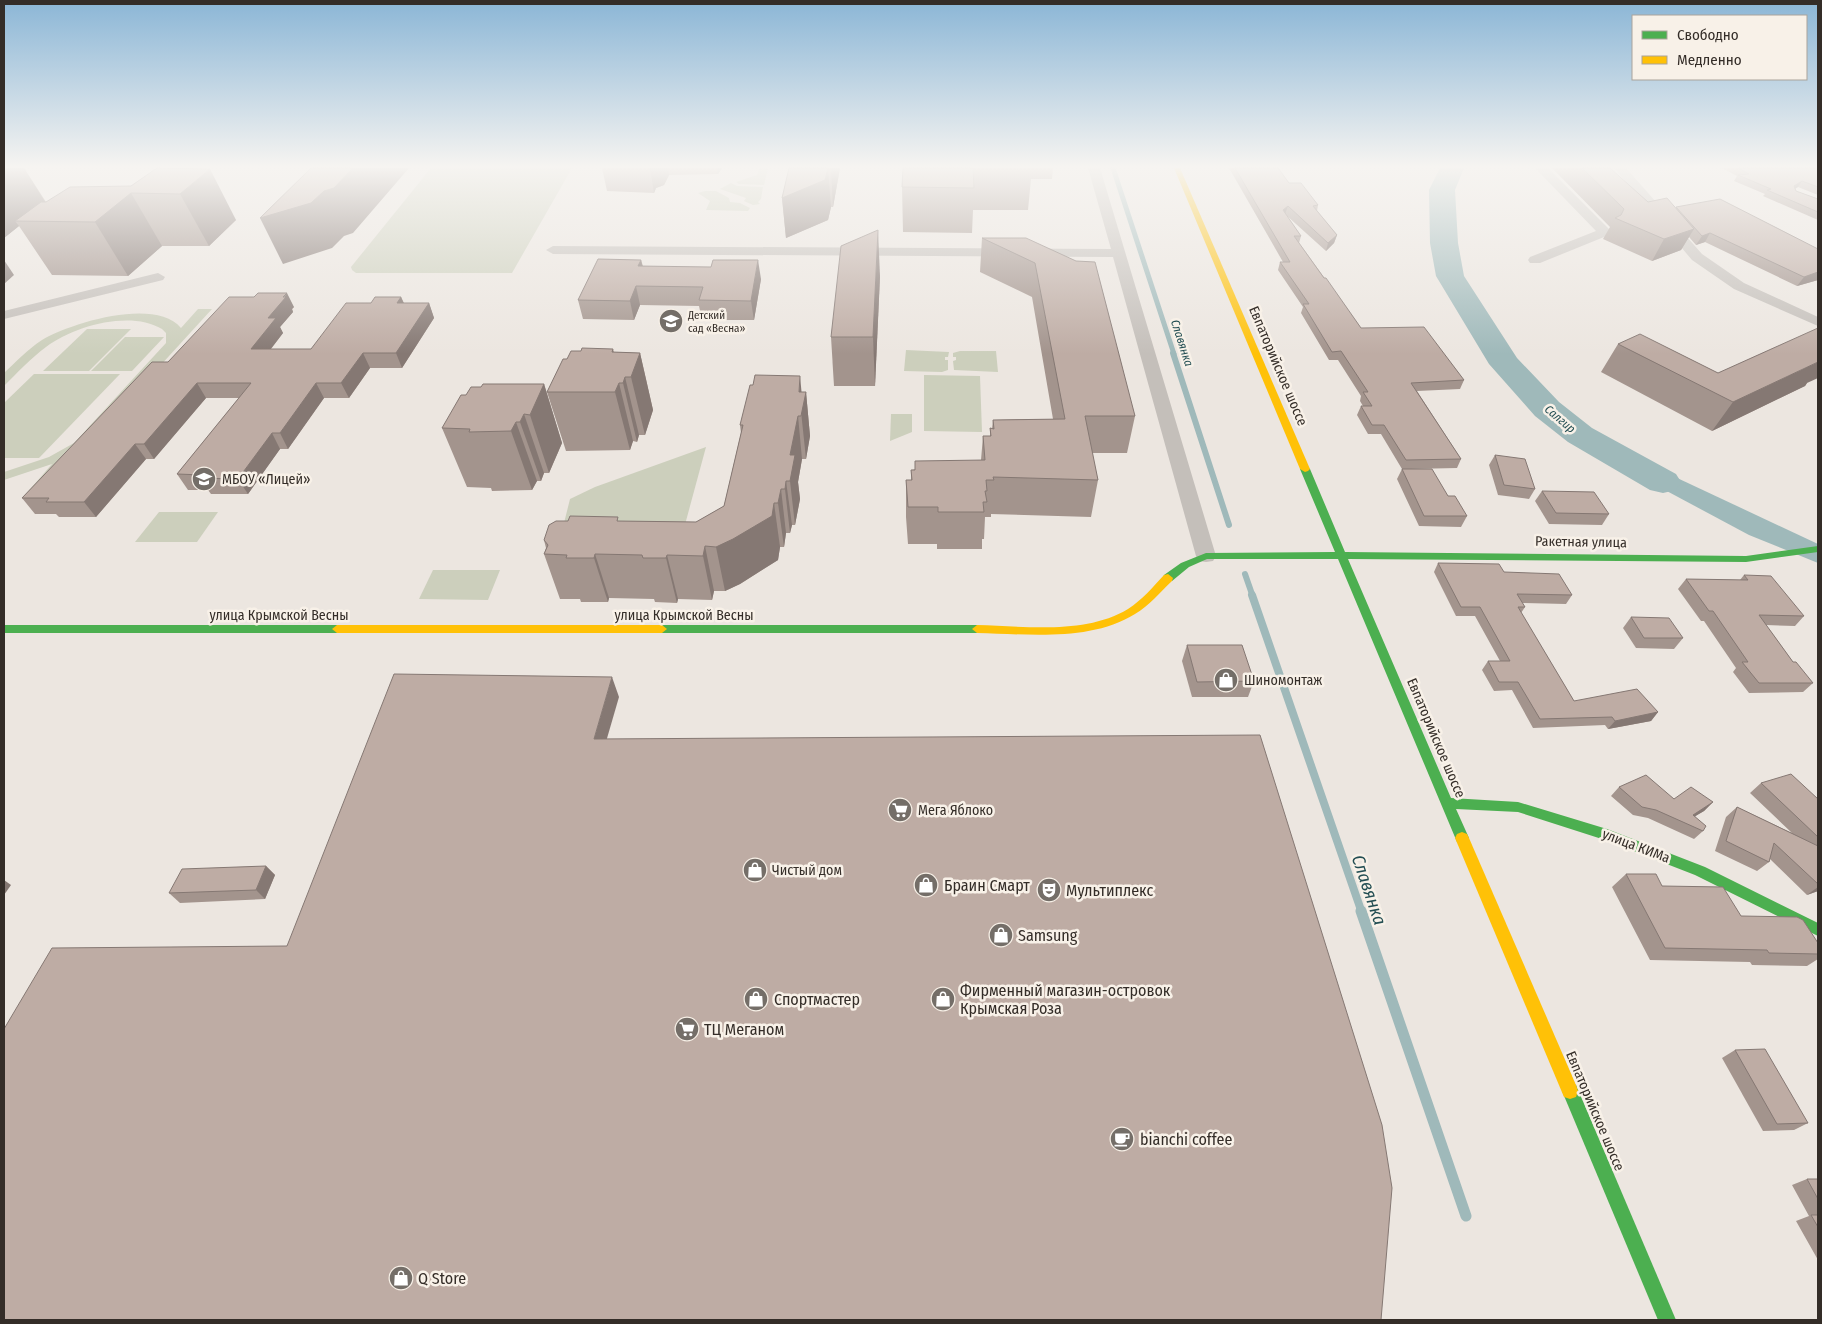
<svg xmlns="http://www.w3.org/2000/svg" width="1822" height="1324" font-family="'Fira Sans Condensed',sans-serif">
<rect width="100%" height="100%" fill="#ece6e0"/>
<g fill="#cccfbc">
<polygon points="431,168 572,168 512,273 356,273 352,270 351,267"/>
<polygon points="760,168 768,168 764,185 739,184 736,182 757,175"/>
<polygon points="731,183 737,186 763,187 761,199 758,202 760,204 753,205 744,201 746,198 720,189"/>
<polygon points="705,191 716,191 729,198 730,202 740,203 750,208 748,211 706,210 710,201 698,193"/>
<path d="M198,309h14l-171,187h-17l28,-32 -48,16v-8l45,-15 25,-14 92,-100v-10l-4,-4c-32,-19 -88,-3 -116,18 -15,11 -29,26 -42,39v-13c12,-11 24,-24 38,-33 29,-17 113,-43 139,-12z"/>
<polygon points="87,329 131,329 89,371 43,371"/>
<polygon points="125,337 164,337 132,371 91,371"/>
<polygon points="906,350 949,352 948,357 945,357 945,360 948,360 948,370 942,372 904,371"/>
<polygon points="960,351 996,351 998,372 954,370 953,361 956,360 956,357 953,357 953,353"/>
<polygon points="34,374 120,374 39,458 4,458 4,403"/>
<polygon points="924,375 980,376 982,432 924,431"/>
<polygon points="891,414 912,414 912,432 890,441"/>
<polygon points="706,447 683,532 562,531 570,499 595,487"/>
<polygon points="159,512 218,512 197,542 135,542"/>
<polygon points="433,570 500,570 488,600 419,599"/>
</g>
<polygon fill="#9fb9ba" points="1592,451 1626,454 1818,544 1818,563 1749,535"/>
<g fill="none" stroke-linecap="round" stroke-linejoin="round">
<polyline stroke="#9fb9ba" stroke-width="5" points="1113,168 1174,354"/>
<g stroke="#9fb9ba" stroke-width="6">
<polyline points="1173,353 1229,525"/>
<polyline points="1245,574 1253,597"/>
</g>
<polyline stroke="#9fb9ba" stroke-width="8" points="1252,595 1362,913"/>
<polyline stroke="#9fb9ba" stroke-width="11" points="1361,911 1466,1216"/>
<polygon fill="#9fb9ba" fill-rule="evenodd" points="1440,168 1464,168 1455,190 1458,243 1464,276 1517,358 1559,402 1592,428 1676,474 1681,482 1676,490 1663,493 1650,490 1568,442 1535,416 1489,364 1436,276 1430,243 1429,190"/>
<g fill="#c4bfba" fill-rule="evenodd">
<polygon points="1088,168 1100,168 1216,556 1213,561 1206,562 1199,561 1196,556 1113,257 553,254 546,250 553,246 1111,249"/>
<polygon points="1535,168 1548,168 1609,229 1610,232 1609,235 1540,263 1530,263 1528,260 1530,257 1596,231"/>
<polygon points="1614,168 1626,168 1702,254 1744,283 1818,317 1818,326 1734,289 1692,260"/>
<polygon points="158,273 165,277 163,280 4,319 4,311"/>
</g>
<g fill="#4caf50" fill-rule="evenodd">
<polygon points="1305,466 1310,469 1345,552 1746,556 1818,546 1818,552 1746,562 1348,559 1451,798 1518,802 1607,829 1705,867 1818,923 1818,936 1695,875 1605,840 1518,812 1456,809 1469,838 1467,842 1462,844 1457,842 1338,559 1207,559 1189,567 1172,581 1164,581 1163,578 1164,575 1181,563 1206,553 1335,552 1300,469"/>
<polygon points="4,625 337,625 342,629 337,633 4,633"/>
<polygon points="662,625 977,625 982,629 977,633 662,633 657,629"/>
<polygon points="1570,1083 1576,1085 1676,1320 1658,1320 1562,1091 1564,1085"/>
</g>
<g fill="#ffc107" fill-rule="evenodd">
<polygon points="1174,168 1180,168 1310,469 1308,471 1305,472 1300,469"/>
<path d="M1168,574l5,4 -1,3c-12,11 -23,25 -37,33 -45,28 -107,20 -158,19l-5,-4 5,-4c48,1 108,10 151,-16 14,-9 25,-22 36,-34z"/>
<polygon points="337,625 662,625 667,629 662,633 337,633 332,629"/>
<polygon points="1462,832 1467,834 1469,838 1576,1085 1578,1091 1576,1097 1570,1099 1564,1097 1455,838 1457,834"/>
</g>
</g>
<g fill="#a3948d">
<polygon points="4,168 24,168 46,202 131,186 157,168 236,220 209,246 162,246 128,276 52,275 19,226 4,238"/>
<polygon points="602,168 722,168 718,174 669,175 664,185 656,188 654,193 607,191"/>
<polygon points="789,168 840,168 833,207 831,207 828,220 786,238 782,198"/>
<polygon points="903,168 1053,168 1052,179 1031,179 1028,210 973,210 972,233 903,232 902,187"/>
<polygon points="1229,168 1278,168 1289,183 1318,205 1317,211 1337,235 1334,243 1326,251 1286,215 1301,236 1299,243 1361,328 1464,380 1460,389 1417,391 1461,459 1457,468 1411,469 1448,496 1467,516 1461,527 1419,526 1397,479 1402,469 1381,434 1368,434 1357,415 1361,406 1363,406 1360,401 1361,396 1338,360 1329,360 1301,313 1303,307 1278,270 1280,262 1283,262"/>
<polygon points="1552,168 1610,168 1648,202 1676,208 1676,207 1818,249 1818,280 1797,286 1705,242 1696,245 1689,237 1681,250 1652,261 1603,239 1610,227"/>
<polygon points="1722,168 1818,168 1818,195 1798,187 1795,189 1796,191 1818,199 1818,220 1763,196 1765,194 1734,181 1737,176"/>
<polygon points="982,238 1026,238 1135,416 1127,453 1092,453 1098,480 1091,517 991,514 991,517 985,517 984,539 982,539 982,549 937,549 937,544 908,544 906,517 906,480 911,480 911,470 981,460 983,436 990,436 990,428 992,429 993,420 1053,419 1032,297 980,272"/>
<polygon points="641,260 643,266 761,279 754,320 702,320 699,306 640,305 634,320 583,319 578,300"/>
<polygon points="880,276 875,386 834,386 831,337"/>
<polygon points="254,297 294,307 292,309 293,312 280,327 283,333 271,349 311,349 371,303 401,297 404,303 429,303 434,318 402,368 370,368 349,398 324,398 288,449 280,449 248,494 211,494 208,490 188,490 177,474 239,398 206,398 154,459 146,459 96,517 59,517 56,514 35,514 22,498 168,362"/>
<polygon points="1618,344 1718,373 1807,383 1805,386 1712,431 1601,372"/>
<polygon points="613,349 614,352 640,353 653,410 645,435 639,435 637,442 633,441 630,450 566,451 547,392 567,359 581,351"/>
<polygon points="544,384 562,443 549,473 544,473 541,481 537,481 532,490 492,491 491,488 467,487 442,428"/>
<polygon points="802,392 806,392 810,436 806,459 802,459 798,482 800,499 795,525 792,525 790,533 786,533 784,547 780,547 778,560 740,584 725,591 714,591 712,600 678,599 677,603 655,602 654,599 609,598 608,602 581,602 580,599 560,599 544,554 546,548 544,540 620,521 696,522 724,506 741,433 740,425"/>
<polygon points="1495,455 1535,489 1529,499 1498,495 1489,465"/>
<polygon points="1542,491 1609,514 1602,525 1549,524 1535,501"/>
<polygon points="1438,563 1504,572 1572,595 1566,604 1522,603 1525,607 1521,613 1574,701 1658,712 1651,721 1608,729 1605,725 1533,728 1512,690 1494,691 1482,670 1488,661 1500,661 1475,616 1456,616 1434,572"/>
<polygon points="1744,575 1804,616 1795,626 1766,625 1793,662 1813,683 1803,692 1749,693 1733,672 1736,668 1704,621 1701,621 1678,589 1686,579 1740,580"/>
<polygon points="1631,617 1683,638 1674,649 1636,648 1623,628"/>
<polygon points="1187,645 1254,681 1248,697 1192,697 1182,661"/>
<polygon points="1761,783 1818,799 1818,891 1807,895 1770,859 1769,862 1757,871 1715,851 1726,817 1737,807 1792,833 1750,793"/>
<polygon points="1619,787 1674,799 1713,802 1704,811 1695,816 1703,831 1694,839 1648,818 1633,815 1611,796"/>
<polygon points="266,866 275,875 265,899 180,903 169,893"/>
<polygon points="1626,874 1662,886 1741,916 1818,943 1818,959 1807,966 1752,965 1750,962 1650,960 1612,887"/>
<polygon points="1735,1050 1808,1123 1794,1130 1763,1131 1722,1058"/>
<polygon points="1807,1179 1818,1179 1818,1260 1796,1221 1809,1216 1792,1185"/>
</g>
<g fill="#857873">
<polygon points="8,168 24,168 47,205 15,221 19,226 4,238 4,171"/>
<polygon points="353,168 409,168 353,233 344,236 332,248 283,264 260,218"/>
<polygon points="650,168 668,168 669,175 664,185 656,188 654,193"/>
<polygon points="717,168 722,168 718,174"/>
<polygon points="828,168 831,207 828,220 786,238 782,198"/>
<polygon points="831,168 840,168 833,207"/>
<polygon points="210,169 236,220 209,246 180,194"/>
<polygon points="1802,181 1798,187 1789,192 1794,186"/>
<polygon points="131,193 162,246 128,276 95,222"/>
<polygon points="1288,206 1285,214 1283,210"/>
<polygon points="1694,229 1681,250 1652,261 1664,239"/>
<polygon points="878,230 880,276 875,386 873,337"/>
<polygon points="1710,233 1705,242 1696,245 1702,236"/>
<polygon points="1337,235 1334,243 1326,251 1328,243"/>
<polygon points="4,260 14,275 4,284"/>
<polygon points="641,260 645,279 638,266"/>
<polygon points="758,260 761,279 754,320 751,301"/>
<polygon points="1818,272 1818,280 1797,286 1804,277"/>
<polygon points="636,286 640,305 634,320 630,301"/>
<polygon points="287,293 294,307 292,309 293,312 280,327 283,333 259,364 251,349 268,318"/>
<polygon points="401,297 407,311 397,303"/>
<polygon points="429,303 434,318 402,368 396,353"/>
<polygon points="363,353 370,368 349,398 341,383"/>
<polygon points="640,353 653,410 645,435 631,377"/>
<polygon points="1818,362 1818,378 1807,383 1805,386 1712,431 1733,402"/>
<polygon points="800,376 803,407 806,392 810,436 806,459 799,392"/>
<polygon points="625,377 639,435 637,442 623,383"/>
<polygon points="197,383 206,398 154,459 144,444"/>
<polygon points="316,383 324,398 288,449 280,433"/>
<polygon points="619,383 633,441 630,450 615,392"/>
<polygon points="544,384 562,443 549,473 530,415"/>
<polygon points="524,414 544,473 541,481 520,422"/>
<polygon points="798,416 802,459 798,482 800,499 795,525 790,481 790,455"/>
<polygon points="516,422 537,481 532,490 511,431"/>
<polygon points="272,433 280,449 248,494 238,479"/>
<polygon points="135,444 146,459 96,517 84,502"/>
<polygon points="786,481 792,525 790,533 785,489"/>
<polygon points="781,489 786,533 784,547 778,503"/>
<polygon points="774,503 780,547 778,560 740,584 725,591 716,547"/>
<polygon points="705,546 714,591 712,600 703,556"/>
<polygon points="595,554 609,598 608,602 594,558"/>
<polygon points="667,555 678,599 677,603 666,558"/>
<polygon points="612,677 619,697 601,759 594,739"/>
<polygon points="1658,712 1651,721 1608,729 1615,721"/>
<polygon points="1713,802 1704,811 1684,823 1693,815"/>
<polygon points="266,866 275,875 265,899 256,890"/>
<polygon points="4,880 11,885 4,895"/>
<polygon points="1818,887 1818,891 1807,895"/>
</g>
<g fill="#beaca4" stroke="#857873">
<polygon points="157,168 210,169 180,194 131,193 95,222 15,221 41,202 46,202 70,187 131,186"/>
<polygon points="311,168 353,168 334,188 324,191 311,203 260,218"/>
<polygon points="789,168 828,168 825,180 782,198"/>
<polygon points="903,168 973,168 974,188 902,187"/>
<polygon points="1235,168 1278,168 1289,183 1301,183 1318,205 1313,206 1337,235 1328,243 1288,206 1283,210 1301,236 1294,236 1324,278 1326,278 1361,328 1424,327 1464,380 1411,383 1461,459 1406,460 1384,425 1372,425 1361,406 1372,406 1363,392 1368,392 1341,351 1332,352 1303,304 1309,304 1280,262 1290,262"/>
<polygon points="1582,168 1610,168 1648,202 1667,198 1694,229 1664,239 1615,218 1621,215 1624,209"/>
<polygon points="1738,168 1818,168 1818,187 1802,181 1794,186 1796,191 1818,199 1818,212 1767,190 1771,189 1738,175 1749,174"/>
<polygon points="1720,199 1818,249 1818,272 1804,277 1710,233 1702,236 1676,207"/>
<polygon points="878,230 873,337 831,337 841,246"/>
<polygon points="982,238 1026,238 1076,261 1095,262 1135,416 1085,416 1098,480 993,477 994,480 986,480 987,491 985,491 987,502 983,502 984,512 938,512 938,507 908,507 906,480 912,480 911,470 915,470 915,461 985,460 983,436 991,436 990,428 994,429 993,420 1065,419 1035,263"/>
<polygon points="598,259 641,260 638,266 711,267 713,260 758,260 751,301 699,300 703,287 636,286 630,301 578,300"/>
<polygon points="258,293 287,293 283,297 286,297 268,318 276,318 251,349 311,349 346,303 371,303 375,297 401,297 397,303 429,303 396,353 363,353 341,383 316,383 280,433 272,433 238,479 200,478 203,475 177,474 251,383 197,383 144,444 135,444 84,502 46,502 49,498 22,498 152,362 168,362 229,297 254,297"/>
<polygon points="1818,328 1818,362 1733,402 1618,344 1640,334 1718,373"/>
<polygon points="582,348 613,349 612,352 640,353 631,377 625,377 623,383 619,383 615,392 547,392 563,359 567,359 571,351 581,351"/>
<polygon points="755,375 800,376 799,392 806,392 801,416 798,416 790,455 795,455 790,481 786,481 785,489 781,489 778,503 774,503 772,516 733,539 716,547 705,546 703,556 667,555 666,558 643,558 642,555 595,554 594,558 566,558 567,555 544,554 548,545 544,540 549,525 556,521 568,521 570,516 618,517 617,521 696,522 724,506 743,425 740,425 750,385 753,385"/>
<polygon points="483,384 544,384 530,415 524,414 520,422 516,422 511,431 469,432 470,429 442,428 461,395 466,395 471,387 481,387"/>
<polygon points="1495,455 1525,459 1535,489 1504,485"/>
<polygon points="1402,469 1432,469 1448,496 1455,496 1467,516 1424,516"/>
<polygon points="1542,491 1594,492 1609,514 1556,513"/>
<polygon points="1438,563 1499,564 1504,572 1559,574 1572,595 1517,594 1525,607 1518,607 1574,701 1637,689 1658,712 1615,721 1612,717 1540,719 1518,682 1499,682 1488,661 1510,661 1480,607 1461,607"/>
<polygon points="1744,575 1771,576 1804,616 1759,615 1793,662 1796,662 1813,683 1759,683 1742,662 1748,662 1713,611 1709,611 1686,579 1748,580"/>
<polygon points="1631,617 1669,618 1683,638 1644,638"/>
<polygon points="1187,645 1242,645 1254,681 1197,682"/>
<polygon points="394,674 612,677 594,739 1260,735 1382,1125 1392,1188 1381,1320 4,1320 4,1029 52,948 287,946"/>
<polygon points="1791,774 1818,799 1818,837 1761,783"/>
<polygon points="1646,775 1674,799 1691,787 1713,802 1693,815 1706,826 1703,831 1656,810 1642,807 1619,787"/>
<polygon points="1737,807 1818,846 1818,884 1774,843 1769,862 1726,841"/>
<polygon points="266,866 256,890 169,893 182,869"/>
<polygon points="1626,874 1656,874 1662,886 1723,887 1741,916 1797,917 1803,920 1818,943 1818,954 1769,953 1767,950 1665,948"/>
<polygon points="1765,1049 1808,1123 1777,1124 1735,1050"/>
<polygon points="1807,1179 1818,1179 1818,1199"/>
<polygon points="1811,1215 1818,1215 1818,1227"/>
</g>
<linearGradient id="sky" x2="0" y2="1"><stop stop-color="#8bb6d6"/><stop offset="0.47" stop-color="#f6f4f1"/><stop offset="1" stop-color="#f6f4f1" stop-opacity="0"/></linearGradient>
<rect width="1822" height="354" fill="url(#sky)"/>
<defs>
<g id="school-disc" transform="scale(1.25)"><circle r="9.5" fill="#746e68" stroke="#f8f1e8"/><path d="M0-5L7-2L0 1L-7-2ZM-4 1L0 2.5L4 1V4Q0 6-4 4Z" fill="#fff"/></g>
<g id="shop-disc" transform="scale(1.25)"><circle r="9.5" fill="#746e68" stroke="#f8f1e8"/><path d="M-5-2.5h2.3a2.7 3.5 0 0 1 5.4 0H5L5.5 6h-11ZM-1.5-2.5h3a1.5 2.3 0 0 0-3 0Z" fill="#fff"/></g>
<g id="supermarket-disc" transform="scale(1.25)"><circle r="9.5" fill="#746e68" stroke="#f8f1e8"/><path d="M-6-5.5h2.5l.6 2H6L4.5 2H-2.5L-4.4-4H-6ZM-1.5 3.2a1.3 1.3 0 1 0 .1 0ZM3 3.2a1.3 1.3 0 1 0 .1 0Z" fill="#fff"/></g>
<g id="theatre-disc" transform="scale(1.25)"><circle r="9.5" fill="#746e68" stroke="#f8f1e8"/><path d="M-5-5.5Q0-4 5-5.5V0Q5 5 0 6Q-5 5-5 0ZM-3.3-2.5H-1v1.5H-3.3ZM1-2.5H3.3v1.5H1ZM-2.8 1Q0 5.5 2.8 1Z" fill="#fff"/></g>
<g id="cafe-disc" transform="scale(1.25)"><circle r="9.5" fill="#746e68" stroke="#f8f1e8"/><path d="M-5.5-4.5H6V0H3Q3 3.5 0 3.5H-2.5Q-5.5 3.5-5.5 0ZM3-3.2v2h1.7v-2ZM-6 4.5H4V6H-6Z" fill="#fff"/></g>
</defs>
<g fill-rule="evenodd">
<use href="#school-disc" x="671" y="321"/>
<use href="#school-disc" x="204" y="479"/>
<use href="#shop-disc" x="1226" y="680"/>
<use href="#supermarket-disc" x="900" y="810"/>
<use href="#shop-disc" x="755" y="870"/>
<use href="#shop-disc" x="926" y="885"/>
<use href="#theatre-disc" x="1049" y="890"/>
<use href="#shop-disc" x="1001" y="935"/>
<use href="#shop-disc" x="756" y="999"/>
<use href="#shop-disc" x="943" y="999"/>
<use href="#supermarket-disc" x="687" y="1029"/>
<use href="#cafe-disc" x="1122" y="1139"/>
<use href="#shop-disc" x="401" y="1278"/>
</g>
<g text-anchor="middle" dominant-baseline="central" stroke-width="5" stroke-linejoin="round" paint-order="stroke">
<g font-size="11" fill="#342d28" stroke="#f8f1e8" text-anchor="start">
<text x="688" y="315">Детский<tspan x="688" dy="13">сад «Весна»</tspan></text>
</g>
<g font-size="12" font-style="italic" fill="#224d52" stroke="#f8f1e8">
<text transform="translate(1182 343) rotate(72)">Славянка</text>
<text transform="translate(1560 419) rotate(40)">Салгир</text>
</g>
<g font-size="14" fill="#342d28" stroke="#f8f1e8">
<text transform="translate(1278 366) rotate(67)">Евпаторийское шоссе</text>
<text transform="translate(1581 542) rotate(1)">Ракетная улица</text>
<text x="279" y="615">улица Крымской Весны</text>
<text x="684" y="615">улица Крымской Весны</text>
<text transform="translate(1436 738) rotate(67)">Евпаторийское шоссе</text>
<text transform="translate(1636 846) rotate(21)">улица КИМа</text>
<text transform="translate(1595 1111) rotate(67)">Евпаторийское шоссе</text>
</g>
<g font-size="14" fill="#342d28" stroke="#f8f1e8" text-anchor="start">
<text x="222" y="479">МБОУ «Лицей»</text>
<text x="1244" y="680">Шиномонтаж</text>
<text x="918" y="810">Мега Яблоко</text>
<text x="772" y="870">Чистый дом</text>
</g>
<g font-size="16" fill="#342d28" stroke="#f8f1e8" text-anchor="start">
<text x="944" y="885">Браин Смарт</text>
<text x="1066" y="890">Мультиплекс</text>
<text x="1018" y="935">Samsung</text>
<text x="960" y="990">Фирменный магазин-островок<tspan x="960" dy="18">Крымская Роза</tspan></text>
<text x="774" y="999">Спортмастер</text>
<text x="704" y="1029">ТЦ Меганом</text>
<text x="1140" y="1139">bianchi coffee</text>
<text x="418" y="1278">Q Store</text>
</g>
<g font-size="18" font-style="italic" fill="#224d52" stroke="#f8f1e8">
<text transform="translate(1369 890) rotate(71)">Славянка</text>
</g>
</g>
<rect width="1822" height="1324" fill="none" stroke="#342d28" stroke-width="10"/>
<rect x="1632" y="15" width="175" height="65" fill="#f8f1e8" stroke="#aaa39b"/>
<rect x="1642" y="31" width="25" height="8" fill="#4caf50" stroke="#aaa39b"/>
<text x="1677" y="40" font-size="15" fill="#342d28">Свободно</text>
<rect x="1642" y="56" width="25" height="8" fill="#ffc107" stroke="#aaa39b"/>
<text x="1677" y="65" font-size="15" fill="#342d28">Медленно</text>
</svg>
